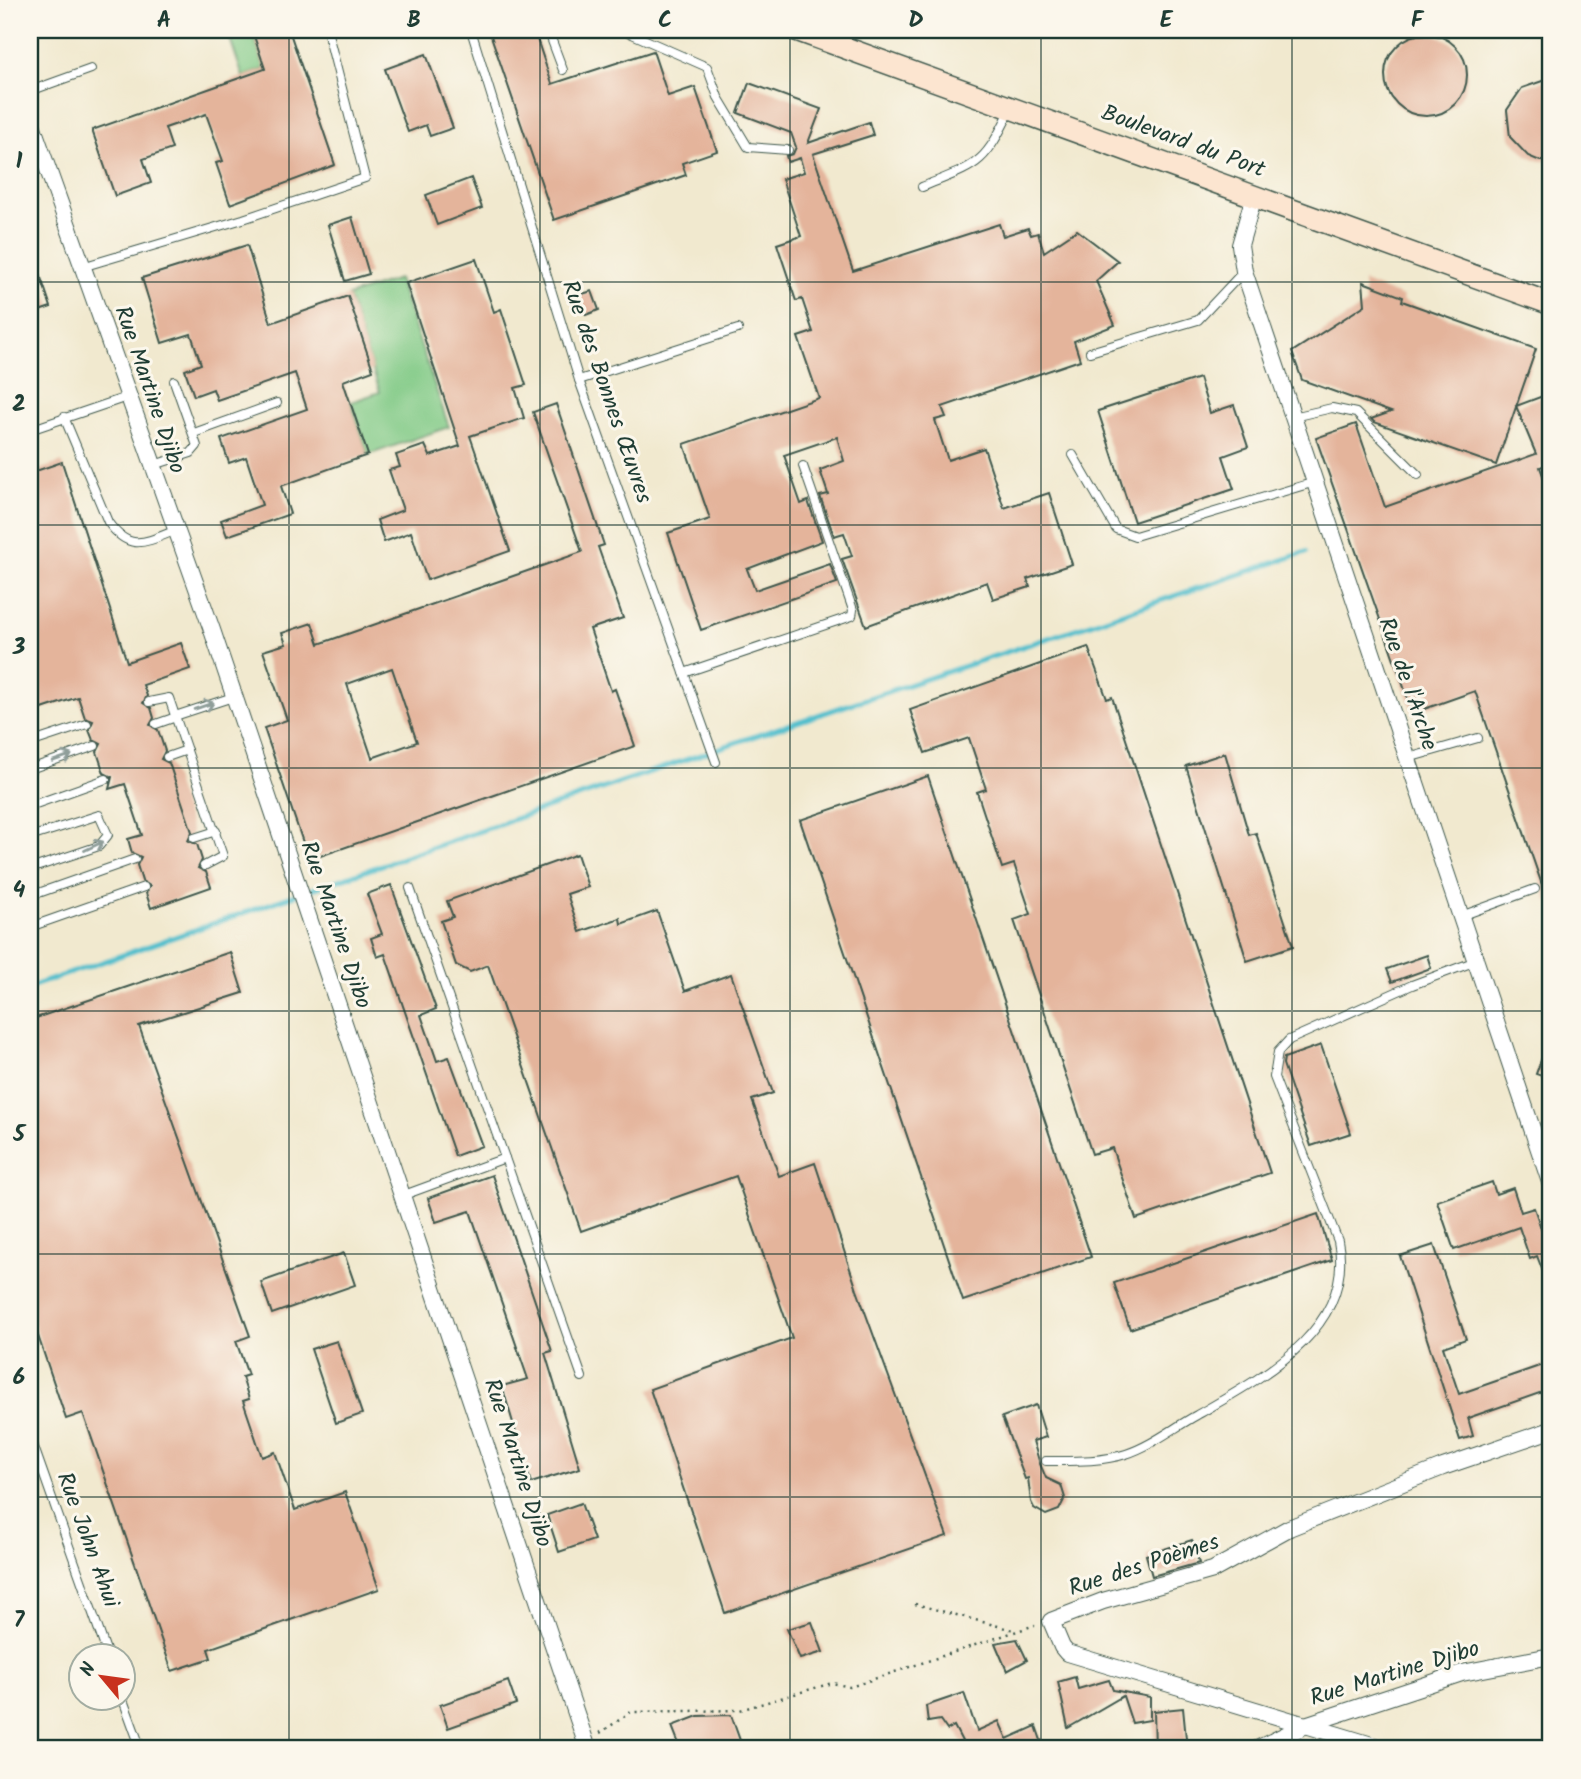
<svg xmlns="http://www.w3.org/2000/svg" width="1581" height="1779" font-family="Kalam,sans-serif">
<rect width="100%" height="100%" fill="#fbf7ec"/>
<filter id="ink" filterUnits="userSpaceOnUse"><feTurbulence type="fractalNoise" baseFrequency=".0143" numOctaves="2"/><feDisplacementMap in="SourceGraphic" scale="14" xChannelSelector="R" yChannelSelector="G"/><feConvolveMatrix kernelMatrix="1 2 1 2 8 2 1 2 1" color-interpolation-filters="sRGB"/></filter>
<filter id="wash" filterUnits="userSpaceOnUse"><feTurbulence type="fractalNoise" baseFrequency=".00686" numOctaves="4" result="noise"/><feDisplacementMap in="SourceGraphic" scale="28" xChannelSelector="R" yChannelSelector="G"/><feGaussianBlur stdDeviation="1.57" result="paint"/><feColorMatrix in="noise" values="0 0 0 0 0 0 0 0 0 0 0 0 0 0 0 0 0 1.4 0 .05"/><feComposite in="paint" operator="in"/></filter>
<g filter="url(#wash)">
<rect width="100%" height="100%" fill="#f1e9cf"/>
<g fill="#82ca87" stroke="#50845e" stroke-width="2">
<polygon points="227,30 252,30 265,69 243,77"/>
<polygon points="398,279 449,427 368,455 351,402 380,392 348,296"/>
</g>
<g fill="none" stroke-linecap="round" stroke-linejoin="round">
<polyline stroke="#52bfcd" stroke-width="5" points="30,987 740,741 1306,552"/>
</g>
<g id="blocks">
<g fill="#e4b49b" fill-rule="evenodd">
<polygon points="252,30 289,30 335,165 230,204 216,163 223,161 206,114 165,128 172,149 143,159 151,183 115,196 92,130 265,69"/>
<polygon points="489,30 534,30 552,84 653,51 668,96 695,87 717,151 682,163 686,175 554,220"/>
<circle cx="1426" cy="75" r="41"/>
<polygon points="426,54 453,128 430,136 426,125 408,132 385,69"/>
<polygon points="1551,78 1551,161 1540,161 1528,156 1510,137 1507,110 1522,88"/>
<polygon points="749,83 821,109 808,143 869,122 873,135 813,154 853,271 999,224 1003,236 1028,228 1031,235 1038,233 1044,252 1077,230 1118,261 1096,281 1115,325 1074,341 1080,360 942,407 946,417 935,420 948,460 984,448 1004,508 1049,493 1072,564 1027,579 1030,587 993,599 987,582 866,626 842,559 852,556 844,533 834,536 820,496 828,494 820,470 844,461 837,437 784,455 801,504 808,501 822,541 747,569 755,590 830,564 837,583 701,630 668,533 710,519 684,444 819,398 798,337 813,332 802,299 796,301 777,244 801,236 782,179 804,172 800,158 788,162 786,156 793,154 796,147 791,133 738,113"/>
<polygon points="471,178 482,208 437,225 426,195"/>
<polygon points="352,217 369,274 345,281 328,225"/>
<polygon points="247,245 271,323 348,296 373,370 343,381 368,455 281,486 290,514 227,536 221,520 262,505 246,457 229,463 221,439 307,409 295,373 217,400 213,389 194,396 185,370 201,364 191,334 162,343 142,278"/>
<polygon points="32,251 51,307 30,314 30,252"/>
<polygon points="476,259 494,312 501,309 526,385 515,388 524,418 470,436 510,551 427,580 411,532 384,542 377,520 403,510 389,470 400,467 396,455 425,445 430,456 460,446 406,283"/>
<polygon points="1363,282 1403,297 1402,301 1536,349 1496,465 1374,422 1371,419 1391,412 1302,380 1292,352 1365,305"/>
<polygon points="592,291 599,310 586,315 579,295"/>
<polygon points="1199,378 1210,413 1234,405 1248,447 1223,456 1234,489 1134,522 1098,411"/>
<polygon points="1551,393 1551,463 1540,467 1551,498 1551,664 1544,667 1551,687 1549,905 1475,691 1413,713 1316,438 1356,424 1385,507 1536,454 1516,406"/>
<path d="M556,404l48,141 -6,2 25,71 -33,11 21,62 4,-2 20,57 -326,114 -45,-132 23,-8 -24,-69 23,-7 -4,-11 30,-10 7,21 263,-92 -49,-140zM392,668l25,74 -45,16 -25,-74z"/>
<polygon points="62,462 127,662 181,643 190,669 143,685 147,696 143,703 151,708 154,718 150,725 158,730 165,751 161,759 169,763 192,832 188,841 197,844 202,860 198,868 206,872 211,887 151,908 146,893 150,886 142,881 137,865 141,857 132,853 128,839 142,835 125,784 109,789 112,777 104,773 97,752 101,744 93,740 89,730 93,721 85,718 78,697 30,713 30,473"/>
<polygon points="1088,647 1107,699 1112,697 1270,1173 1136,1219 1112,1148 1092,1154 1014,920 1031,914 1014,864 1002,868 977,792 986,789 969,738 925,753 910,710"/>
<polygon points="1225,753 1249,835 1256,833 1293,946 1247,961 1186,766"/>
<polygon points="928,776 1091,1257 963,1301 800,820"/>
<polygon points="577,854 588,887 567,894 580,932 620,918 621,924 657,911 685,991 731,974 773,1093 752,1100 779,1176 815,1163 857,1290 947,1536 725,1613 650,1389 792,1338 736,1176 581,1231 488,965 470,972 456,965 441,921 453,917 447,901"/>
<polygon points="391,885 436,1009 421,1015 437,1061 449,1057 482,1146 455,1156 385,954 377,957 371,938 382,934 367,894"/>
<polygon points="230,952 243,993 139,1026 250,1336 236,1341 248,1375 242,1377 249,1399 243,1401 262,1457 275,1452 295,1510 345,1492 379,1589 208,1649 211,1658 172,1671 83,1413 66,1419 30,1312 30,1020"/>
<polygon points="1427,955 1431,968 1392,982 1387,969"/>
<polygon points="1550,1036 1551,1036 1551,1079 1536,1074"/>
<polygon points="1321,1045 1351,1133 1311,1146 1283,1064 1284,1058"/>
<polygon points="492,1175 552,1351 545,1353 580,1468 531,1483 502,1386 528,1379 470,1211 436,1222 428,1198"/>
<polygon points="1492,1182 1496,1194 1513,1188 1521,1212 1534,1208 1551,1257 1551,1292 1537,1256 1530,1259 1519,1227 1454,1250 1437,1201"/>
<polygon points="1318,1214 1332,1260 1130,1329 1114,1283"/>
<polygon points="1434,1245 1466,1339 1443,1347 1459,1394 1551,1362 1551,1389 1468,1418 1473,1436 1460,1440 1400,1256"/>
<polygon points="344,1253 355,1285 272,1314 261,1282"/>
<polygon points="337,1341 362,1414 336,1423 311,1349"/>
<polygon points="1036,1405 1046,1437 1033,1441 1040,1464 1046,1478 1061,1485 1065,1498 1059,1510 1046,1515 1034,1508 1031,1502 1028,1478 1025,1479 1002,1417"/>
<polygon points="581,1503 594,1540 559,1552 547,1515"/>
<polygon points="1192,1540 1199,1563 1152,1576 1146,1555"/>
<polygon points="812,1622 823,1652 800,1659 787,1629"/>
<polygon points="1017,1639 1027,1660 1007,1671 995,1643"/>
<polygon points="1075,1677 1078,1689 1109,1680 1113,1690 1150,1697 1150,1720 1132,1723 1123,1696 1068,1728 1058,1682"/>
<polygon points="508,1681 516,1704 448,1728 440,1705"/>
<polygon points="964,1693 977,1731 999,1721 1007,1739 1036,1726 1044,1749 966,1749 954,1726 947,1730 940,1720 928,1722 926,1706"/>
<polygon points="1183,1708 1187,1749 1155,1749 1154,1711"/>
<polygon points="731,1715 743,1749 681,1749 672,1726 698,1716"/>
</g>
</g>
</g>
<g filter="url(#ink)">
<use href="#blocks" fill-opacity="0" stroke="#3e574b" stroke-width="2"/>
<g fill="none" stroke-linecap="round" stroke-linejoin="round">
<g stroke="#3e574b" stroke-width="10">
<g id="service">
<polyline points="471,30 579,380 716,762"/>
<polyline points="548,30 563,70"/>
<polyline points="623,30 707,67 718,97 748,147 788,150"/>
<polyline points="30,91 91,69"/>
<path d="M922,187c56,-23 61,-20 88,-76"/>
<polyline points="82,267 243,219 365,178 327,30"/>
<polyline points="1090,352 1198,320 1244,271"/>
<polyline points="579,380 738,329"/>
<path d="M64,417l44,105c21,30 36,21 66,9"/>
<polyline points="1293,417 1332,408 1356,413 1418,475"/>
<polyline points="30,430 127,397"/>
<polyline points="194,433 277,403"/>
<polyline points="1073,455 1116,529 1135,536 1315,482"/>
<polyline points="151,466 191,453 197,446 174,381"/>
<polyline points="684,673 852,616 853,610 803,466"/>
<polyline points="149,702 169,698 223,856 204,866"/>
<polyline points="175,716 233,697"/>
<polyline points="156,724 176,717"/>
<polyline points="30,743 87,724"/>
<polyline points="167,757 187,750"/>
<polyline points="1408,758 1478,738"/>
<polyline points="30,769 95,746"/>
<polyline points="30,806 106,779"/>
<polyline points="30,837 99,815 108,835 99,846 30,869"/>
<polyline points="194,838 216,831"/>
<polyline points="410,888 582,1377"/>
<polyline points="30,896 135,859"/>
<polyline points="1461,916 1535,889"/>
<polyline points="30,927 144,887"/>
<polyline points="404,1195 505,1158"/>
<polyline points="30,1436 108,1656"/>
<path d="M1046,1461c27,0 55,1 80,-7 25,-8 49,-27 71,-39 64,-37 159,-86 141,-174l-64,-164 4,-25 11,-12 123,-55 64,-24"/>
<polyline points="122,1697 141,1749"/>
</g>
</g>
<g stroke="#3e574b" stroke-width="18">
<g id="minor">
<polyline points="30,119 212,630 588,1749"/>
<polyline points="1254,196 1240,245 1244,271 1551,1185"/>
<polyline points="1257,1749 1308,1724 1462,1673 1551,1656"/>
<polyline points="1385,1749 1067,1653 1062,1647 1051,1621 1103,1601 1213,1570 1289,1528 1443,1467 1551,1430"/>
</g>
</g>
<g stroke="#3e574b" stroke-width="24">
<polyline id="secondary" points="796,30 1551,304"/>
</g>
<g stroke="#3e574b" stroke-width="2.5" stroke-dasharray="2 5" stroke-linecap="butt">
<polyline points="915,1604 1013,1630"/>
<polyline points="600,1733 631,1712 740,1710 832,1683 850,1687 1035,1625"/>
</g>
<use href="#service" stroke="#fff" stroke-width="8"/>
<use href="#minor" stroke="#fff" stroke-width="16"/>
<use href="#secondary" stroke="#fce5d0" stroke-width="21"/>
</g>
<defs><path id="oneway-shaft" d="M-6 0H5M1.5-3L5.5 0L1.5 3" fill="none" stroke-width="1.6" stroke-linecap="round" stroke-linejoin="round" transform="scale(1.75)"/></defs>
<g stroke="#8f9e9a">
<use href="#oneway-shaft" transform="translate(204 706) rotate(-19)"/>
<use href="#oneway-shaft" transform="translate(62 758) rotate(-19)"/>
<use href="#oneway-shaft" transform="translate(94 846) rotate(-25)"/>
</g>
</g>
<path fill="none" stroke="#1f3d34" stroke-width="2" stroke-opacity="0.55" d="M289,30v1719M540,30v1719M790,30v1719M1041,30v1719M1292,30v1719M30,282h1521M30,525h1521M30,768h1521M30,1011h1521M30,1254h1521M30,1497h1521"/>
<g text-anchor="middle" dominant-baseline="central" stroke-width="6" stroke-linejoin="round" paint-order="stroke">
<g font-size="23" fill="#1f3d34" stroke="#fbf7ec">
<text transform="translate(1183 142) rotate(20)">Boulevard du Port</text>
<text transform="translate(149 390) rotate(71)">Rue Martine Djibo</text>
<text transform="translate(606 392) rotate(71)">Rue des Bonnes Œuvres</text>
<text transform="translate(1407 684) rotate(71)">Rue de l'Arche</text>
<text transform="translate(335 925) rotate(71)">Rue Martine Djibo</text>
<text transform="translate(517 1463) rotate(72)">Rue Martine Djibo</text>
<text transform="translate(87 1540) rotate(70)">Rue John Ahui</text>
<text transform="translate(1144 1566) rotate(-18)">Rue des Poèmes</text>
<text transform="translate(1395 1674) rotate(-17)">Rue Martine Djibo</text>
</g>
</g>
<rect width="1581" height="1779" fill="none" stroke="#fbf7ec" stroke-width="77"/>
<g transform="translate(102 1677) rotate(299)"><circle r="33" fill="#fbf7ec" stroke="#a3ada2" stroke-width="2"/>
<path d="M0-5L12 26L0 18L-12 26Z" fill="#c8321e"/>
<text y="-10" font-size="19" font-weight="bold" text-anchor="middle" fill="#1f3d34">N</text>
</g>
<rect x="38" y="38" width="1504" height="1702" fill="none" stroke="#1f3d34" stroke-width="2.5"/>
<g font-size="23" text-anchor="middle" font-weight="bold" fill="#1f3d34">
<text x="164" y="27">A</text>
<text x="414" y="27">B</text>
<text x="665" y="27">C</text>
<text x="916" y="27">D</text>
<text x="1166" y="27">E</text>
<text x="1417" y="27">F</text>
<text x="19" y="168">1</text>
<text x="19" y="411">2</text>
<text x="19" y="654">3</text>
<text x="19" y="897">4</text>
<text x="19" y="1141">5</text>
<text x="19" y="1384">6</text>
<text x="19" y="1627">7</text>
</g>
</svg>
